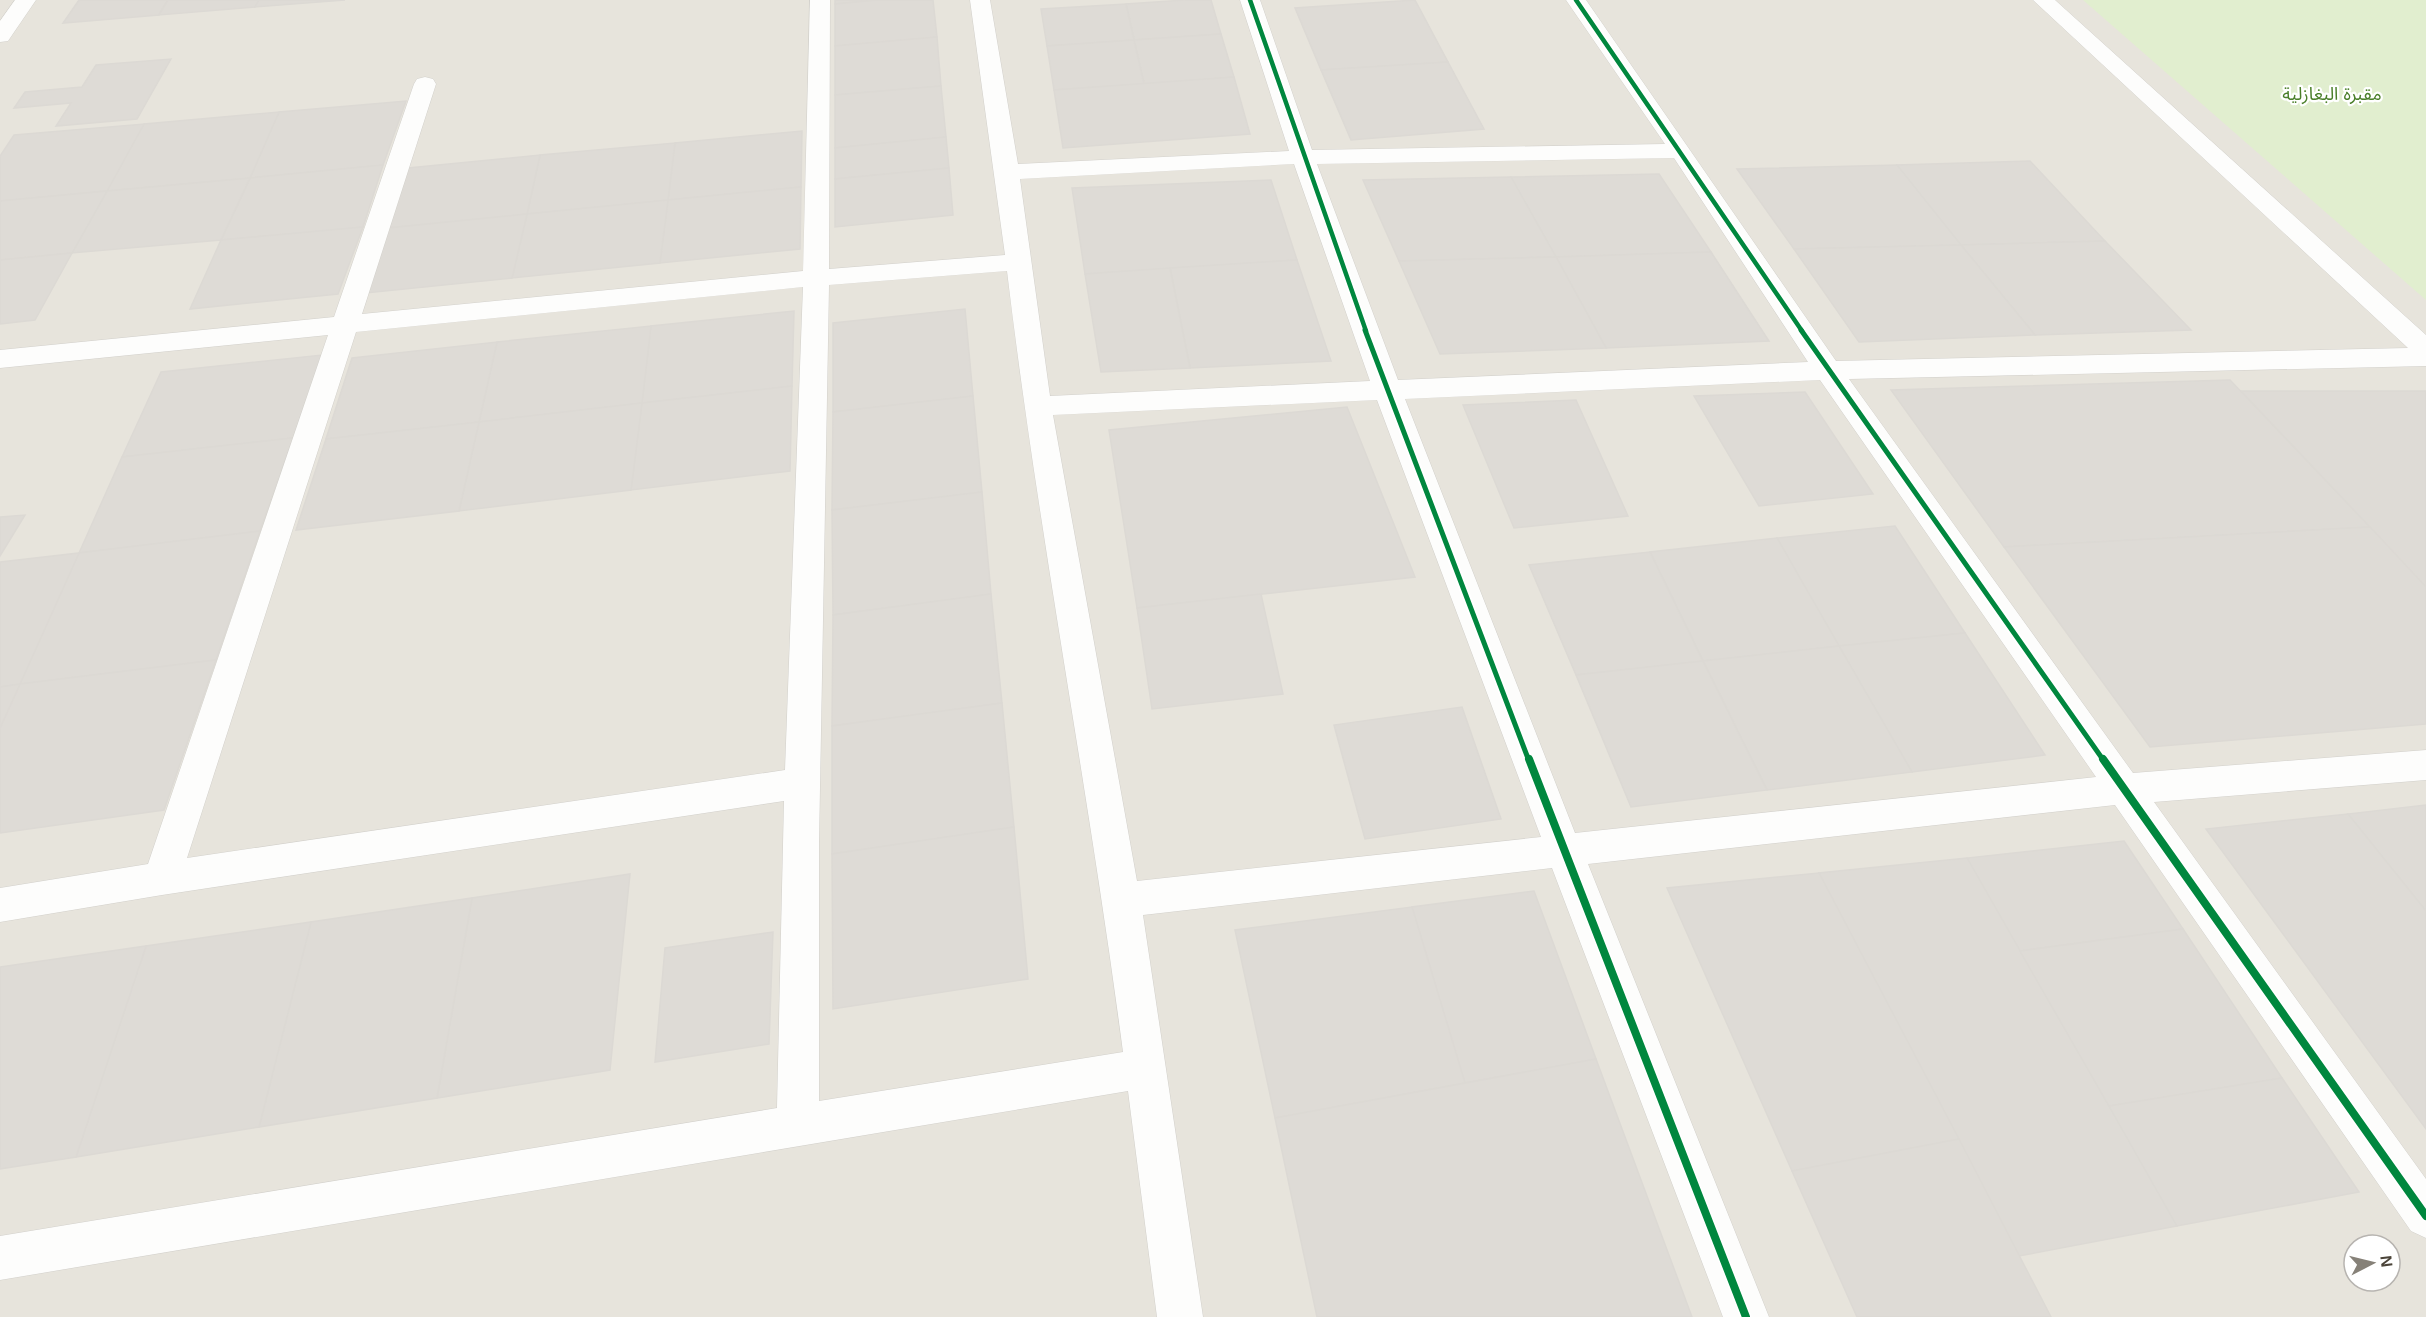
<svg xmlns="http://www.w3.org/2000/svg" width="2426" height="1317" font-family="Helvetica,'Noto Sans Arabic',sans-serif">
<rect width="100%" height="100%" fill="#f4f2ee"/>
<path fill="#e7e4dc" fill-rule="evenodd" d="M0,0h2426v1317h-2426zM2354,1245h36v36h-36z"/>
<polygon fill="#e1eecf" points="2083,0 2426,0 2426,300"/>
<g fill="#dedbd6" stroke="#dcd9d4" stroke-width="1.5">
<polygon points="79,0 168,0 159,15 63,23"/>
<polygon points="168,0 259,0 255,7 159,15"/>
<polygon points="259,0 345,0 255,7"/>
<polygon points="835,0 878,0 835,4"/>
<polygon points="878,0 933,0 937,37 835,46 835,4"/>
<polygon points="1185,0 1211,0 1221,34 1134,40 1126,4"/>
<polygon points="1415,0 1448,62 1321,70 1295,8"/>
<polygon points="1126,4 1134,40 1047,46 1041,9"/>
<polygon points="1221,34 1234,77 1144,84 1134,40"/>
<polygon points="937,37 941,86 835,95 835,46"/>
<polygon points="1134,40 1144,84 1054,90 1047,46"/>
<polygon points="171,59 137,119 56,126 71,103 14,108 25,92 82,87 96,65"/>
<polygon points="1448,62 1484,129 1351,140 1321,70"/>
<polygon points="1234,77 1250,134 1063,148 1054,90"/>
<polygon points="941,86 946,137 835,148 835,95"/>
<polygon points="406,101 383,165 250,178 279,112"/>
<polygon points="279,112 250,178 107,191 144,124"/>
<polygon points="144,124 107,191 0,201 0,156 14,135"/>
<polygon points="802,131 801,187 668,200 675,143"/>
<polygon points="946,137 949,168 835,179 835,148"/>
<polygon points="675,143 668,200 527,214 540,155"/>
<polygon points="540,155 527,214 388,228 408,168"/>
<polygon points="2030,161 2105,241 1961,245 1897,165"/>
<polygon points="383,165 363,227 221,240 250,178"/>
<polygon points="1897,165 1961,245 1794,249 1737,169"/>
<polygon points="949,168 953,215 835,227 835,179"/>
<polygon points="1659,174 1711,252 1556,257 1511,177"/>
<polygon points="1511,177 1556,257 1399,261 1363,180"/>
<polygon points="250,178 221,240 72,253 107,191"/>
<polygon points="1271,180 1297,260 1085,274 1072,188"/>
<polygon points="801,187 800,249 660,263 668,200"/>
<polygon points="107,191 72,253 0,260 0,201"/>
<polygon points="668,200 660,263 512,278 527,214"/>
<polygon points="527,214 512,278 366,293 388,228"/>
<polygon points="363,227 338,294 190,309 221,240"/>
<polygon points="2105,241 2191,330 2035,335 1961,245"/>
<polygon points="1961,245 2035,335 1859,342 1794,249"/>
<polygon points="1711,252 1769,341 1606,348 1556,257"/>
<polygon points="72,253 35,320 0,324 0,260"/>
<polygon points="1556,257 1606,348 1440,354 1399,261"/>
<polygon points="1297,260 1331,361 1190,368 1170,268"/>
<polygon points="1170,268 1190,368 1101,372 1085,274"/>
<polygon points="965,309 973,396 833,412 833,323"/>
<polygon points="794,311 792,386 642,403 651,326"/>
<polygon points="651,326 642,403 479,422 497,342"/>
<polygon points="497,342 479,422 326,439 352,358"/>
<polygon points="322,355 293,438 122,457 161,372"/>
<polygon points="2230,380 2370,527 2004,547 1891,390"/>
<polygon points="792,386 790,471 631,490 642,403"/>
<polygon points="2241,391 2426,391 2426,587 2370,527"/>
<polygon points="1805,392 1873,494 1759,506 1694,396"/>
<polygon points="973,396 982,492 832,510 833,412"/>
<polygon points="1576,400 1628,516 1514,528 1463,405"/>
<polygon points="642,403 631,490 459,511 479,422"/>
<polygon points="1347,407 1415,577 1137,608 1109,430"/>
<polygon points="479,422 459,511 296,530 326,439"/>
<polygon points="293,438 260,531 79,553 122,457"/>
<polygon points="982,492 991,594 833,615 832,510"/>
<polygon points="25,515 0,556 0,517"/>
<polygon points="1895,526 1965,633 1839,646 1777,538"/>
<polygon points="2370,527 2426,587 2426,724 2150,747 2004,547"/>
<polygon points="260,531 216,660 20,684 79,553"/>
<polygon points="1777,538 1839,646 1703,661 1650,552"/>
<polygon points="1650,552 1703,661 1576,675 1529,565"/>
<polygon points="79,553 20,684 0,687 0,562"/>
<polygon points="991,594 1002,703 832,726 833,615"/>
<polygon points="1261,594 1283,694 1152,709 1137,608"/>
<polygon points="1965,633 2045,755 1912,772 1839,646"/>
<polygon points="1839,646 1912,772 1767,790 1703,661"/>
<polygon points="216,660 164,810 0,833 0,728 20,684"/>
<polygon points="1703,661 1767,790 1631,807 1576,675"/>
<polygon points="20,684 0,728 0,687"/>
<polygon points="1002,703 1014,827 832,854 832,726"/>
<polygon points="1462,707 1501,819 1365,839 1334,725"/>
<polygon points="2426,805 2426,911 2348,814"/>
<polygon points="2348,814 2426,911 2426,1129 2206,829"/>
<polygon points="1014,827 1028,979 833,1009 832,854"/>
<polygon points="2124,841 2183,929 2020,951 1967,858"/>
<polygon points="1967,858 2109,1106 2177,1226 2019,1256 1819,873"/>
<polygon points="1819,873 1959,1139 1792,1171 1667,888"/>
<polygon points="630,874 610,1070 437,1098 472,898"/>
<polygon points="1534,891 1596,1059 1465,1083 1412,907"/>
<polygon points="472,898 437,1098 259,1127 311,922"/>
<polygon points="1412,907 1465,1083 1275,1118 1235,930"/>
<polygon points="311,922 259,1127 76,1157 146,946"/>
<polygon points="2183,929 2282,1078 2109,1106 2020,951"/>
<polygon points="773,932 769,1044 655,1062 665,948"/>
<polygon points="146,946 76,1157 0,1169 0,967"/>
<polygon points="1596,1059 1692,1317 1317,1317 1275,1118"/>
<polygon points="2282,1078 2359,1192 2177,1226 2109,1106"/>
<polygon points="1959,1139 2051,1317 1857,1317 1792,1171"/>
</g>
<g fill="none" stroke-linecap="round" stroke-linejoin="round">
<g stroke="#d2d0cb" stroke-width="1">
<g id="minor">
<polygon points="15,0 36,0 8,41 0,42 0,21"/>
<path d="M810,0h20l-1,269 176,-14 -35,-255h20l28,164 271,-13 -49,-151h20l52,150 353,-6 -99,-144h20l250,361 572,-13 -375,-348h22l371,335v31l-577,13 284,394 293,-23v30l-272,22 272,377v59l-15,-7 -296,-426 -527,59 181,453h-46l-171,-449 -409,47 60,402h-46l-29,-226 -1128,189v-44l777,-128 7,-307 -622,94 -162,27v-34l148,-24 180,-529 -328,33v-18l334,-33 80,-233 3,-5 8,-2 8,2 3,5 -74,230 441,-43zM1674,158l134,204 -410,18 -81,-216zM1294,164l76,217 -320,15 -30,-217zM1007,271c31,261 82,520 116,781l-304,49v-258l10,-558zM803,287l-18,483 -598,88 169,-526zM1820,380l276,397 -521,56 -170,-434zM1377,400l164,437 -404,44 -84,-466z"/>
</g>
</g>
<use href="#minor" fill="#fdfdfc" fill-rule="evenodd"/>
<g stroke="#fff" stroke-width="8">
<g id="cycleway-far2">
<polyline points="1250,0 1366,331"/>
<polyline points="1576,0 1802,331"/>
</g>
</g>
<g stroke="#fff" stroke-width="9">
<g id="cycleway-far1">
<polyline points="1365,330 1529,761"/>
<polyline points="1801,330 2104,761"/>
</g>
</g>
<g stroke="#fff" stroke-width="11">
<g id="cycleway">
<polyline points="1529,759 1746,1317"/>
<polyline points="2103,759 2426,1216"/>
</g>
</g>
<use href="#cycleway-far2" stroke="#00873e" stroke-width="4.5"/>
<use href="#cycleway-far1" stroke="#00873e" stroke-width="5"/>
<use href="#cycleway" stroke="#00873e" stroke-width="8"/>
</g>
<g text-anchor="middle" dominant-baseline="central" stroke-width="4.5" stroke-linejoin="round" paint-order="stroke">
<g font-size="18" fill="#4a7f2a" stroke="#fff">
<text x="2332" y="94">مقبرة البغازلية</text>
</g>
</g>
<g transform="translate(2372 1263) rotate(83)"><circle r="28" fill="#ffffff" stroke="#b7b4b0" stroke-width="1.5"/>
<path d="M0-4.5L10 22L0 15L-10 22Z" fill="#868178"/>
<text y="-9" font-size="16" font-weight="bold" text-anchor="middle" fill="#4b4439">N</text>
</g>
</svg>
